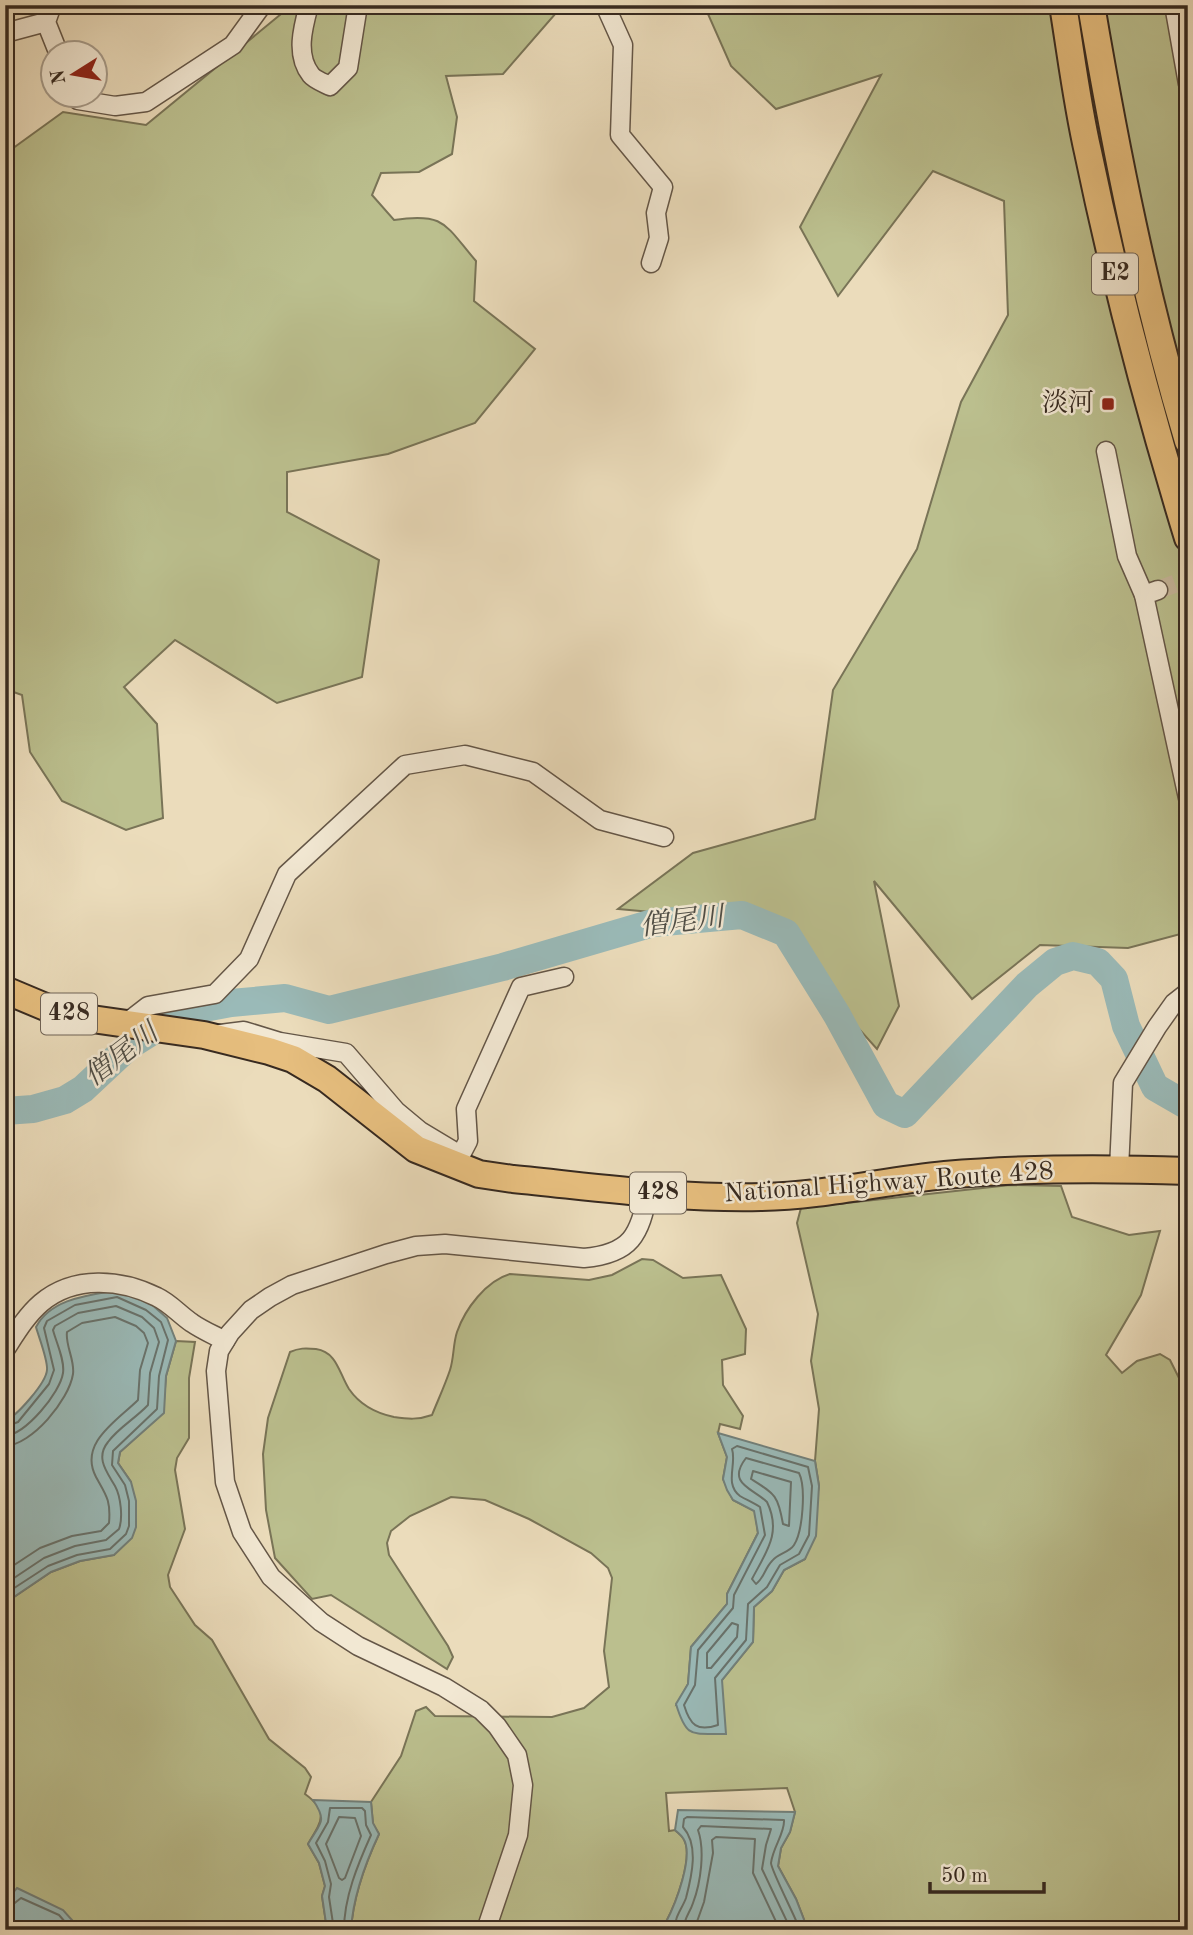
<svg xmlns="http://www.w3.org/2000/svg" width="1193" height="1935" font-family="'Old Standard TT','Noto Serif JP',serif">
<rect width="100%" height="100%" fill="#ebdcbb"/>
<filter id="stains"><feTurbulence type="fractalNoise" baseFrequency=".00286" numOctaves="4"/><feColorMatrix values="0 0 0 0 .2 0 0 0 0 .09 0 0 0 0 .02 0 0 0 .5 -.17"/></filter>
<radialGradient id="worn" r=".72"><stop offset=".6" stop-color="#630" stop-opacity="0"/><stop offset="1" stop-color="#630" stop-opacity=".3"/></radialGradient>
<g fill="#bbbf8e" stroke="#797457" stroke-width="2">
<path d="M292,5h271l-60,69 -57,2 11,41 -5,37 -33,18 -38,1 -9,22 22,25c51,-8 51,5 82,41l-2,40 61,48 -60,74 -87,31 -101,18v40l92,48 -17,117 -85,26 -102,-63 -51,47 33,37 6,94 -37,12 -64,-29 -32,-49 -8,-57 -17,-6v-535l58,-42 83,13z"/>
<polygon points="704,5 1188,5 1188,932 1128,948 1040,945 972,999 874,881 899,1006 877,1049 763,922 618,909 693,853 815,819 833,690 917,549 961,402 1008,315 1004,201 933,171 838,296 800,227 881,75 776,109 731,66"/>
<path d="M1010,1185l51,1 11,31 57,18 31,-4 -19,64 -35,60 16,18 15,-12 23,-7 10,6 18,36v534h-380l-12,-31 -18,-33 3,-18 9,-16 5,-20 -8,-24 -121,5 3,38 6,-1c3,3 6,5 8,8 12,17 -8,67 -17,84l3,8h-318c2,-34 14,-66 28,-96l-6,-10 -2,-22 30,-46 15,-45 10,-4 9,9 117,1 32,-9 25,-21 -5,-36 8,-73 -4,-10 -17,-15 -62,-34 -44,-19 -34,-3 -41,19 -19,15 -4,12 2,12 59,91 5,11 -6,12 -116,-74 -19,4 -37,-41 -9,-48 -3,-56 5,-36 22,-66c9,-4 15,-4 26,-3 21,3 23,24 33,40 11,16 26,24 45,28 14,2 24,3 38,-2 6,-15 13,-30 18,-45 4,-12 3,-26 7,-38 8,-23 29,-51 53,-58l79,6 23,-5 30,-16 11,1 30,18 38,-3 25,54 -1,25 -23,6 1,25 20,31 -3,13 -20,-5 -2,9 9,24 -4,22 10,21 22,11 3,22 -31,61v10l-36,43 -3,37 -11,20 45,-24 31,-38 1,-35 18,-16 12,-21 21,-11 14,-73 -4,-25 4,-52 -8,-48 7,-47 -21,-91 4,-15z"/>
<path d="M176,1341l19,1 -6,36v60l-12,20 -2,12 10,59 -17,46 2,12 25,38 17,15 57,99 36,29 6,9 -6,17c25,18 16,28 3,50l11,19 6,23 -3,10 5,33 -322,1v-327l46,-31 29,-11 34,-6 17,-73 -13,-19 2,-11 43,-39 3,-37z"/>
</g>
<g fill="#9abab8" stroke="#72807b" stroke-width="2">
<path d="M118,1290l32,13 17,15 9,23 -10,35 -2,37 -44,39 -2,11 13,19 5,19v26l-4,11 -18,17 -34,6 -29,11 -46,31v-182c12,-5 41,-38 42,-51 1,-10 -8,-32 -11,-43 15,-29 54,-32 82,-37z"/>
<path d="M718,1433l97,28 4,25 -3,50 -11,23 -21,11 -12,21 -18,16 -1,35 -31,38 4,54c-34,-1 -39,6 -50,-30l12,-20 3,-37 36,-43v-10l31,-61 -4,-22 -21,-11 -6,-10 -4,-11 4,-22z"/>
<path d="M313,1800l58,2 2,21 6,11c-14,30 -26,62 -28,96h-24l-5,-34 3,-10 -6,-23 -11,-19c12,-21 20,-22 5,-44z"/>
<path d="M678,1810l117,2 -5,20 -9,16 -3,18 18,33 12,31h-139l-3,-8c9,-17 29,-67 17,-84 -2,-3 -5,-5 -8,-8z"/>
<polygon points="17,1888 63,1910 81,1930 5,1930 5,1903"/>
</g>
<g fill="none" stroke-linecap="round" stroke-linejoin="round">
<g stroke="#68726c" stroke-width="2">
<polyline points="5,1427 18,1422 49,1384 54,1370 44,1328 47,1321 75,1305 117,1297 146,1310 161,1322 168,1340 159,1376 157,1409 113,1451 112,1465 125,1485 129,1501 129,1526 126,1534 110,1549 77,1555 48,1566 5,1594"/>
<path d="M5,1436c21,-2 55,-43 58,-63 2,-13 -7,-31 -10,-43l2,-4 23,-13 38,-7 26,11 12,11 5,14 -9,31 -2,32c-12,13 -30,23 -40,37 -13,16 -1,30 7,44 6,11 8,32 4,43l-13,11 -31,6 -31,12 -39,26"/>
<path d="M5,1446c27,-1 64,-46 68,-72 2,-14 -8,-29 -6,-42l15,-9 33,-6 21,9 8,7 4,10 -8,27 -2,30c-20,20 -60,43 -42,77 10,18 15,23 13,46l-8,8 -29,5 -32,12 -35,23"/>
<path d="M737,1446l71,21 4,19 -3,49 -10,19 -19,11 -13,22 -19,17 -2,36 -31,38 3,47c-21,7 -28,0 -34,-20l11,-20 3,-35 35,-42 1,-13 31,-60 -5,-28c-6,-4 -13,-7 -20,-11 -16,-12 -3,-32 -8,-47z"/>
<path d="M746,1458l53,15c7,14 4,58 -5,72 -5,8 -16,8 -22,16 -7,7 -8,17 -16,23l-4,-5c14,-27 30,-46 15,-77 -14,-14 -41,-18 -21,-44z"/>
<path d="M753,1471l38,11 -2,44 -6,-2c-5,-29 -8,-30 -32,-45z"/>
<polygon points="732,1623 738,1625 737,1637 711,1668 707,1668 707,1653"/>
<polygon points="339,1817 355,1818 361,1836 345,1878 342,1880 339,1878 326,1844"/>
<polyline points="5,1906 11,1906 21,1898 59,1915 72,1930"/>
<path d="M334,1930l-5,-33 2,-13 -6,-23 -9,-18 12,-21 2,-14h32l3,3 1,14 5,10c-13,29 -27,62 -27,95"/>
<path d="M675,1930c-1,-13 7,-21 11,-32 6,-23 13,-53 -3,-71l1,-8 3,-2 97,3c1,13 -11,27 -13,43 0,7 25,55 29,67"/>
<path d="M684,1930c-1,-11 6,-17 9,-27 8,-21 12,-53 5,-73l3,-4 70,3 -5,16 -4,24 29,61"/>
<polyline points="694,1930 704,1902 713,1853 712,1840 716,1837 755,1839 753,1873 780,1930"/>
</g>
<polyline stroke="#9abab8" stroke-width="28" points="5,1111 33,1109 65,1100 83,1089 129,1046 183,1012 231,1003 285,998 329,1010 503,967 653,923 742,915 786,933 837,1015 886,1105 905,1114 1027,985 1055,962 1073,956 1098,962 1114,979 1126,1026 1155,1087 1188,1106"/>
<polyline stroke="#c7b89c" stroke-width="18" stroke-dasharray="18 9" stroke-linecap="butt" points="1158,590 1188,579"/>
<g stroke="#645647" stroke-width="21">
<g id="minor">
<polyline points="52,5 46,22 58,52"/>
<path d="M309,5c-6,22 -14,50 2,70 4,5 13,8 19,11l18,-18 10,-63"/>
<polyline points="605,5 623,45 620,135 663,187 656,213 659,238 651,263"/>
<polyline points="1174,5 1188,84"/>
<polyline points="5,33 46,22"/>
<polyline points="75,94 78,100 115,106 146,102 233,45 262,5"/>
<polyline points="1106,451 1127,556 1144,595"/>
<polyline points="1158,590 1144,595 1188,798"/>
<polyline points="126,1023 148,1006 215,994 249,959 287,874 405,765 465,755 533,772 600,820 664,837"/>
<polyline points="220,1034 244,1031 280,1042 346,1053 396,1111 420,1131 460,1155"/>
<polyline points="455,1166 468,1141 466,1109 521,987 564,977"/>
<polyline points="1119,1169 1123,1083 1157,1027 1174,1003 1188,992"/>
<path d="M5,1350c11,-17 21,-34 36,-47 33,-28 80,-24 116,-6 13,6 23,18 35,26 10,7 22,12 33,18"/>
<path d="M486,1930l32,-95 5,-50 -6,-30 -20,-29 -16,-16 -37,-23 -86,-41 -37,-24 -50,-45 -29,-45 -17,-50 -9,-111 3,-20 11,-18 21,-23 19,-13 22,-12 94,-31 30,-8 29,-2 139,14c47,-4 56,-23 64,-66"/>
</g>
</g>
<g stroke="#372a20" stroke-width="30">
<g id="highway">
<path d="M1063,5c8,49 14,99 25,147 27,130 61,258 100,386"/>
<path d="M1091,5c25,147 54,293 97,436"/>
<path d="M5,990l50,21 37,8 112,16 65,16 24,8 34,20 89,70 63,25 34,5c82,8 165,20 248,18 62,-1 122,-16 184,-22 80,-7 162,-7 243,-4"/>
</g>
</g>
<use href="#minor" stroke="#f2e8d3" stroke-width="18"/>
<use href="#highway" stroke="#e6be7e" stroke-width="26"/>
</g>
<rect fill="#8f2418" stroke="#f2e8d3" stroke-width="2.5" x="1101" y="397" width="14" height="14" rx="3.5"/>
<g text-anchor="middle" dominant-baseline="central" stroke-width="5" stroke-linejoin="round" paint-order="stroke">
<g fill="#f2e8d3" stroke="#6f6356" stroke-width="2">
<rect x="1092" y="253.5" width="46" height="41" rx="5"/>
<rect x="41" y="993.5" width="56" height="41" rx="5"/>
<rect x="630" y="1172.5" width="56" height="41" rx="5"/>
</g>
<g font-size="24" font-weight="bold" fill="#372a20">
<text x="1115" y="274">E2</text>
<text x="69" y="1014">428</text>
<text x="658" y="1193">428</text>
</g>
<g font-size="26" fill="#372a20" stroke="#f2e8d3" text-anchor="end">
<text x="1094" y="404">淡河</text>
</g>
<g font-size="26" fill="#372a20" stroke="#f2e8d3">
<text transform="translate(889 1183) rotate(-4)">National Highway Route 428</text>
</g>
<g font-size="28" font-style="italic" fill="#504e46" stroke="#f2e8d3">
<text transform="translate(682 923) rotate(-7)">僧尾川</text>
<text transform="translate(122 1056) rotate(-37)">僧尾川</text>
</g>
</g>
<rect width="1193" height="1935" fill="none" stroke="#ebdcbb" stroke-width="28"/>
<rect x="7" y="7" width="1179" height="1921" fill="none" stroke="#372a20" stroke-width="3.5"/>
<rect x="14" y="14" width="1165" height="1907" fill="none" stroke="#372a20" stroke-width="2"/>
<g transform="translate(74 74) rotate(259)"><circle r="33" fill="#f2e8d3" stroke="#a79c8b" stroke-width="2"/>
<path d="M0-5L12 26L0 18L-12 26Z" fill="#8f2418"/>
<text y="-10" font-size="19" font-weight="bold" text-anchor="middle" fill="#372a20">N</text>
</g>
<path d="M930 1882v10h114v-10" fill="none" stroke="#372a20" stroke-width="3.5"/>
<text x="941" y="1882" font-size="21" fill="#372a20" stroke="#f2e8d3" stroke-width="5" paint-order="stroke">50 m</text>
<rect width="100%" height="100%" filter="url(#stains)"/>
<rect width="100%" height="100%" fill="url(#worn)"/>
</svg>
